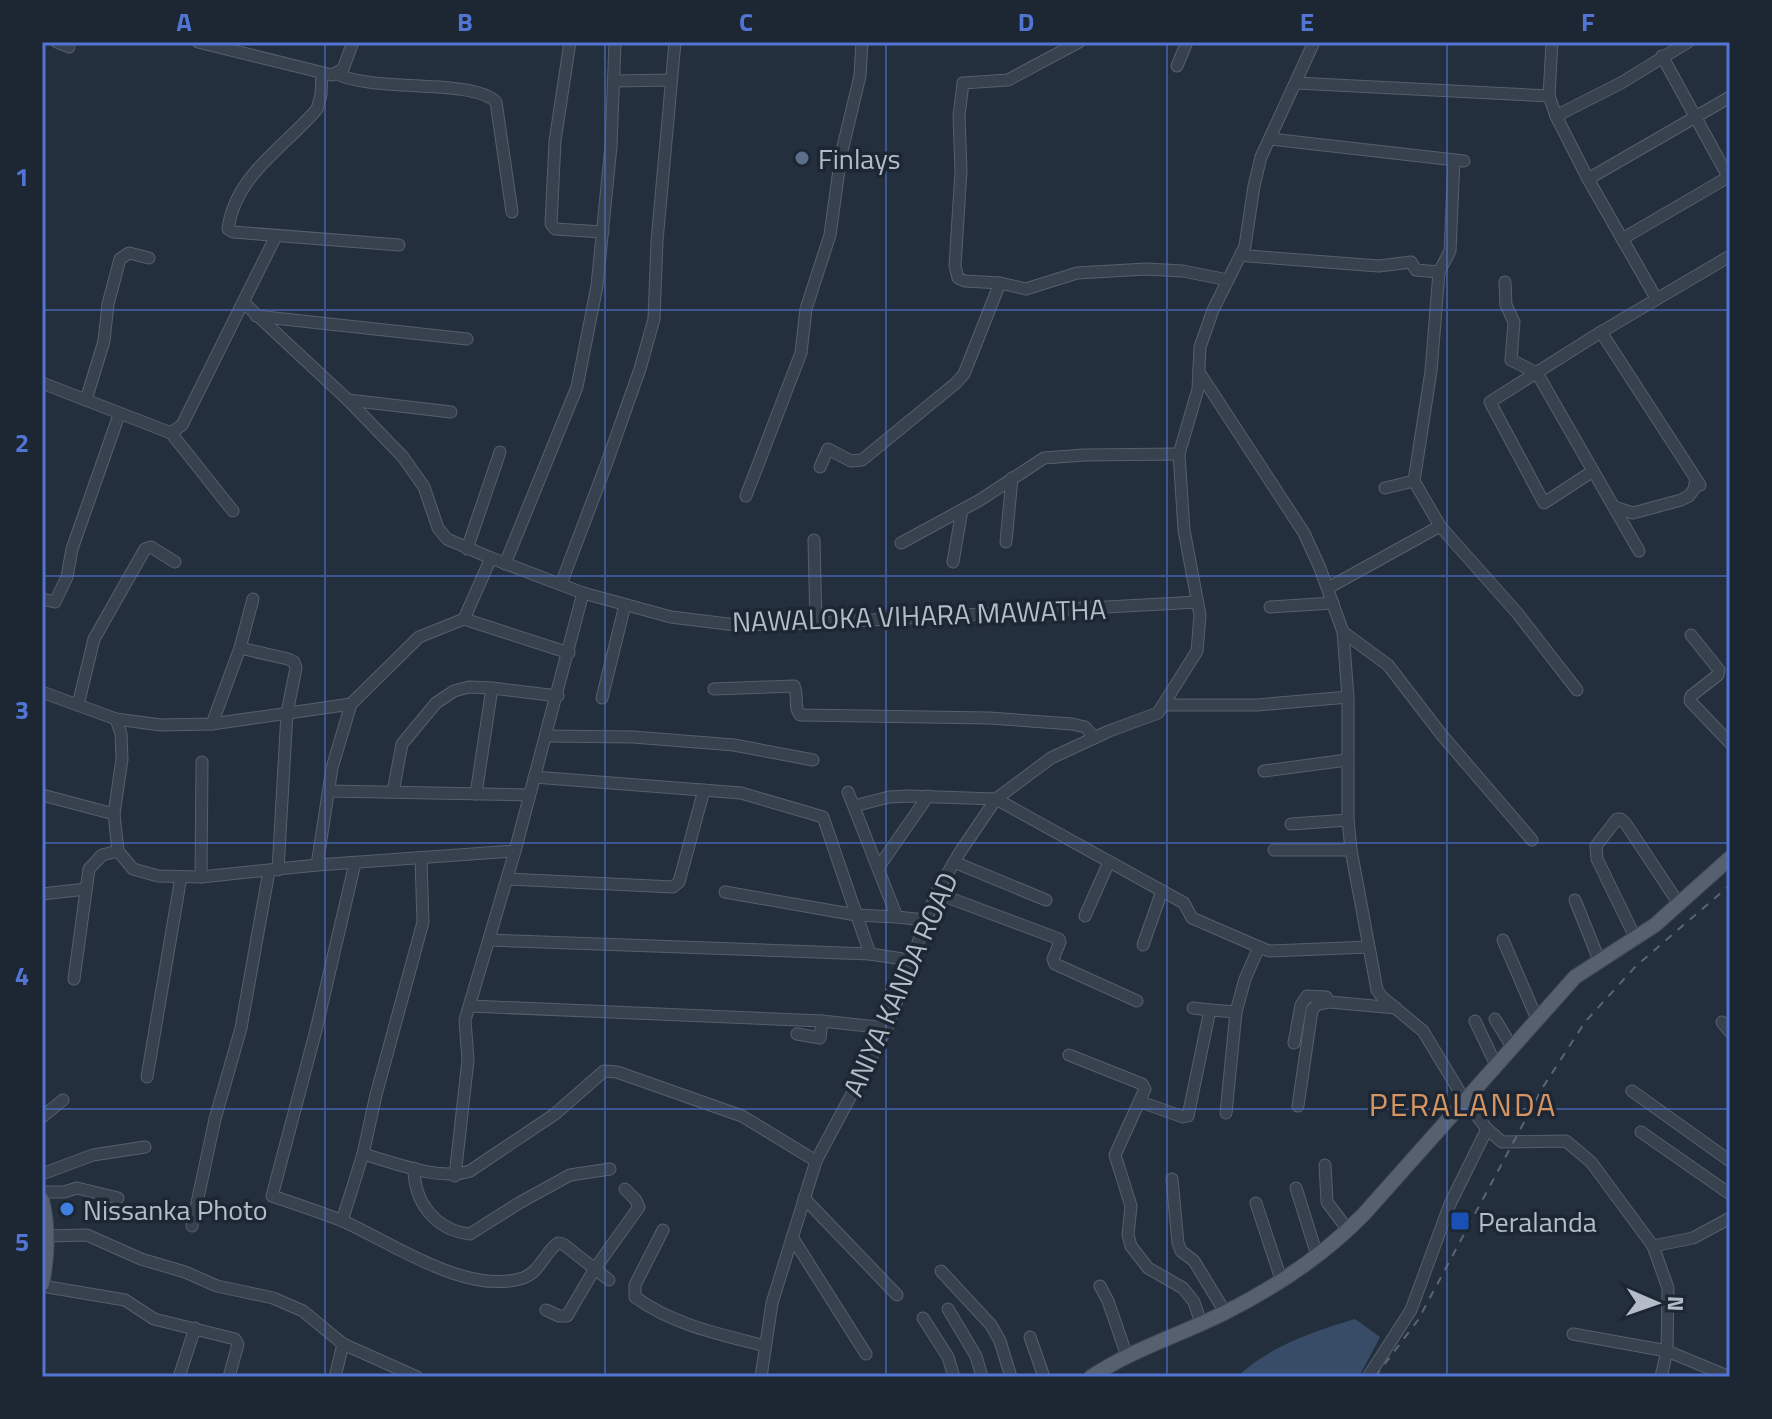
<svg xmlns="http://www.w3.org/2000/svg" width="1772" height="1419" font-family="'Titillium Web',sans-serif">
<rect width="100%" height="100%" fill="#242f3e"/>
<path fill="#394c67" d="M1355,1319l25,18 -21,40h-122c31,-30 77,-46 118,-58z"/>
<g fill="none" stroke-linecap="round" stroke-linejoin="round">
<g stroke="#565f6c" stroke-width="13">
<g id="minor">
<polyline points="57,42 69,47"/>
<polyline points="198,42 332,75 343,69 353,42"/>
<polyline points="570,42 555,141 551,224 555,229 603,232"/>
<polyline points="1079,42 1008,80 963,83 959,116 961,171 955,266 958,278 965,281 1000,283 1026,289 1077,273 1146,269 1183,271 1228,280"/>
<polyline points="1552,42 1549,96 1556,116 1588,179 1656,298"/>
<polyline points="1662,56 1730,180"/>
<polyline points="1177,66 1187,42"/>
<path d="M322,73l-1,22 -4,14c-32,38 -82,66 -89,120l5,3 166,13"/>
<path d="M337,74c40,19 135,4 159,28l16,110"/>
<polyline points="614,81 671,80"/>
<polyline points="1296,83 1549,96"/>
<polyline points="1556,116 1621,83 1688,42"/>
<polyline points="1270,139 1464,161"/>
<polyline points="1454,160 1450,251 1439,272 1431,371 1414,481 1440,526 1518,614 1577,690"/>
<polyline points="1588,179 1730,97"/>
<polyline points="1622,239 1730,176"/>
<polyline points="1242,252 1248,256 1379,266 1411,262 1416,270 1439,272"/>
<polyline points="1505,282 1506,305 1514,322 1511,360 1537,373 1639,551"/>
<polyline points="244,303 348,400 403,457 424,487 438,528 447,539 491,558 583,593 671,617 736,625 816,623 1198,602"/>
<polyline points="256,316 467,339"/>
<polyline points="1601,332 1700,485"/>
<polyline points="1199,372 1304,533 1320,568 1343,632 1348,697 1348,820 1351,850 1377,990 1382,997 1423,1031 1464,1099 1487,1129 1502,1142 1566,1141 1591,1162 1653,1246 1668,1288 1667,1351 1661,1377"/>
<polyline points="42,383 171,433 233,511"/>
<polyline points="86,400 104,341 108,304 120,259 129,253 149,258"/>
<polyline points="348,400 451,412"/>
<polyline points="171,433 182,425 276,236"/>
<polyline points="820,467 828,449 851,461 862,460 956,383 964,374 1000,283"/>
<polyline points="1593,471 1544,503 1490,402 1601,332 1730,256"/>
<polyline points="1385,488 1414,481"/>
<polyline points="746,496 801,353 806,309 830,235 841,155 860,76 862,42"/>
<polyline points="1614,507 1633,513 1681,500 1689,496 1694,489 1696,479"/>
<polyline points="814,540 816,623"/>
<polyline points="1006,542 1012,478"/>
<polyline points="901,543 980,500 1044,458 1084,455 1179,454"/>
<polyline points="467,549 500,452"/>
<polyline points="953,562 962,510"/>
<polyline points="505,564 577,387 597,286 611,146 615,42"/>
<polyline points="561,584 606,465 640,369 654,319 657,241 675,42"/>
<polyline points="1328,588 1440,526"/>
<polyline points="42,599 55,602 67,577 72,549 119,415"/>
<polyline points="1270,607 1333,603"/>
<polyline points="464,619 569,653"/>
<polyline points="1343,632 1388,665 1441,734 1532,840"/>
<polyline points="1691,635 1719,670 1718,675 1691,696 1690,701 1730,743"/>
<polyline points="240,648 288,659 294,662 296,668 287,713 278,870"/>
<path d="M714,689l80,-3c5,10 -1,20 6,29l189,3 83,6 13,3 10,11"/>
<polyline points="42,692 116,719 161,725 212,724 351,704 419,637 464,619 491,558"/>
<polyline points="602,698 625,605"/>
<polyline points="78,705 94,639 145,549 151,547 175,562"/>
<polyline points="1163,705 1257,705 1348,697"/>
<polyline points="116,719 121,734 122,759 114,814 118,851 133,869 158,876 201,877 317,865 515,851 583,593"/>
<polyline points="212,724 240,648 253,599"/>
<polyline points="547,736 633,737 734,745 813,760"/>
<polyline points="1264,771 1347,760"/>
<polyline points="534,777 741,793 823,817 870,954"/>
<polyline points="329,791 529,795"/>
<polyline points="393,792 402,744 436,703 454,691 469,687 492,688 558,696"/>
<polyline points="848,792 897,917 925,920"/>
<polyline points="476,794 492,688"/>
<polyline points="42,795 114,814"/>
<polyline points="854,806 889,797 909,796 996,799 1184,903 1192,918 1259,947 1269,951 1369,947"/>
<polyline points="1291,824 1348,820"/>
<polyline points="1274,850 1351,850"/>
<polyline points="954,862 1046,900"/>
<path d="M355,863l-39,167 -44,166c24,8 48,16 71,25 49,22 124,75 180,57 17,-6 21,-25 35,-35l5,1 46,36"/>
<polyline points="317,865 332,768 351,704"/>
<polyline points="878,868 928,796"/>
<polyline points="201,877 202,762"/>
<polyline points="508,879 673,887 679,882 704,790"/>
<polyline points="725,892 856,915 897,917"/>
<polyline points="936,893 1059,939 1060,942 1053,959 1055,964 1137,1001"/>
<polyline points="42,894 86,889"/>
<polyline points="1575,900 1599,960"/>
<polyline points="1085,916 1109,862"/>
<polyline points="1636,939 1597,859 1596,846 1617,819 1621,819 1626,824 1679,904"/>
<polyline points="490,940 870,954 909,960"/>
<polyline points="1503,940 1537,1019"/>
<polyline points="1143,945 1162,891"/>
<polyline points="74,979 89,869 102,855 118,851"/>
<polyline points="470,1006 822,1021 887,1028"/>
<polyline points="1193,1008 1210,1010"/>
<polyline points="1495,1019 1512,1047"/>
<polyline points="1475,1021 1496,1065"/>
<polyline points="1722,1022 1730,1032"/>
<polyline points="797,1034 820,1038 822,1021"/>
<polyline points="1294,1043 1301,1005 1307,996 1326,997 1328,1001"/>
<polyline points="1069,1055 1142,1084 1145,1089 1115,1155 1131,1206 1128,1235 1131,1246 1148,1268 1183,1288 1194,1302 1201,1323"/>
<polyline points="147,1077 181,877"/>
<polyline points="1632,1091 1730,1161"/>
<polyline points="1141,1102 1183,1117 1188,1116 1210,1010 1236,1012"/>
<polyline points="1298,1106 1312,1010 1318,1004 1329,1002 1396,1008"/>
<polyline points="1226,1113 1236,1012 1245,979 1259,947"/>
<polyline points="42,1117 63,1100"/>
<polyline points="1641,1132 1730,1194"/>
<path d="M363,1154c33,9 74,27 107,17l85,-57 49,-43 13,1 125,44 74,45"/>
<polyline points="1325,1165 1327,1202 1348,1230"/>
<path d="M414,1168c0,34 21,62 56,66l49,-31 51,-28 40,-6"/>
<polyline points="42,1174 93,1155 145,1147"/>
<polyline points="455,1176 468,1060 465,1020 515,851"/>
<polyline points="1172,1179 1178,1243 1181,1251 1194,1261 1225,1312"/>
<polyline points="1296,1188 1317,1255"/>
<polyline points="42,1192 64,1192 77,1188 118,1198"/>
<polyline points="804,1198 897,1295"/>
<polyline points="1256,1203 1281,1279"/>
<polyline points="342,1221 363,1154 376,1095 423,922 421,859"/>
<polyline points="192,1226 215,1119 241,1028 269,871"/>
<path d="M663,1230l-28,55v12c38,28 85,37 130,49"/>
<polyline points="48,1236 87,1235 141,1259 185,1272 217,1286 273,1298 303,1311 343,1344 417,1377"/>
<polyline points="792,1237 866,1354"/>
<polyline points="1653,1246 1693,1238 1730,1218"/>
<polyline points="941,1271 991,1325 1000,1341 1011,1377"/>
<polyline points="42,1286 125,1300 154,1319 235,1339 238,1344 229,1377"/>
<polyline points="1100,1286 1108,1301 1127,1356"/>
<polyline points="948,1309 976,1356 982,1377"/>
<polyline points="546,1310 559,1316 567,1316 594,1270 639,1207 635,1199 625,1189"/>
<polyline points="923,1318 948,1357 954,1377"/>
<polyline points="1573,1334 1667,1351 1730,1377"/>
<polyline points="1030,1337 1044,1377"/>
<polyline points="179,1377 195,1328"/>
<polyline points="335,1377 343,1344"/>
<polyline points="761,1377 772,1303 816,1161 887,1028 936,893 960,852 996,799 1051,758 1109,731 1158,713 1197,651 1200,615 1184,530 1179,454 1198,389 1200,347 1213,310 1245,246 1254,186 1261,157 1314,42"/>
<polyline points="1368,1377 1411,1310 1450,1204 1487,1129"/>
</g>
</g>
<g stroke="#414a57" stroke-width="16">
<g id="major">
<path d="M42,1200c7,29 6,55 0,84"/>
<path d="M1091,1377c42,-28 89,-42 133,-64 50,-25 101,-59 140,-99l211,-237 80,-52 75,-67"/>
</g>
</g>
<use href="#minor" stroke="#38414e" stroke-width="11"/>
<use href="#major" stroke="#56606e" stroke-width="14"/>
<polyline stroke="#5a6575" stroke-width="2" stroke-dasharray="8 8" stroke-linecap="butt" points="1375,1377 1418,1320 1543,1087 1585,1022 1636,966 1730,885"/>
</g>
<path fill="none" stroke="#5274d3" stroke-width="2" stroke-opacity="0.55" d="M325,42v1335M605,42v1335M886,42v1335M1167,42v1335M1447,42v1335M42,310h1688M42,576h1688M42,843h1688M42,1109h1688"/>
<circle fill="#5c6f8a" stroke="#1d2633" stroke-width="3" cx="802" cy="158" r="8"/>
<circle fill="#3f7fe0" stroke="#1d2633" stroke-width="3" cx="67" cy="1209" r="8"/>
<rect fill="#1a4fb4" stroke="#1d2633" stroke-width="3" x="1450" y="1211" width="20" height="20" rx="4"/>
<g text-anchor="middle" dominant-baseline="central" stroke-width="7" stroke-linejoin="round" paint-order="stroke">
<g font-size="28" fill="#b4bcc9" stroke="#1d2633" text-anchor="start">
<text x="818" y="158">Finlays</text>
<text x="83" y="1209">Nissanka Photo</text>
<text x="1478" y="1221">Peralanda</text>
</g>
<g font-size="28" fill="#b4bcc9" stroke="#1d2633">
<text transform="translate(919 615) rotate(-2)">NAWALOKA VIHARA MAWATHA</text>
<text transform="translate(900 984) rotate(-66)">ANIYA KANDA ROAD</text>
</g>
<g font-size="32" letter-spacing="2" fill="#d59563" stroke="#1d2633">
<text x="1463" y="1104">PERALANDA</text>
</g>
</g>
<rect width="1772" height="1419" fill="none" stroke="#1d2633" stroke-width="88"/>
<g transform="translate(1656 1303) rotate(92)" stroke="#1d2633" stroke-width="6" paint-order="stroke">
<path d="M0-6L14 30L0 20L-14 30Z" fill="#b4bcc9"/>
<text y="-12" font-size="22" font-weight="bold" text-anchor="middle" fill="#b4bcc9">N</text>
</g>
<rect x="44" y="44" width="1684" height="1331" fill="none" stroke="#5274d3" stroke-width="3"/>
<g font-size="26" text-anchor="middle" font-weight="bold" fill="#5274d3">
<text x="184" y="31">A</text>
<text x="465" y="31">B</text>
<text x="746" y="31">C</text>
<text x="1026" y="31">D</text>
<text x="1307" y="31">E</text>
<text x="1588" y="31">F</text>
<text x="22" y="186">1</text>
<text x="22" y="452">2</text>
<text x="22" y="719">3</text>
<text x="22" y="985">4</text>
<text x="22" y="1251">5</text>
</g>
</svg>
